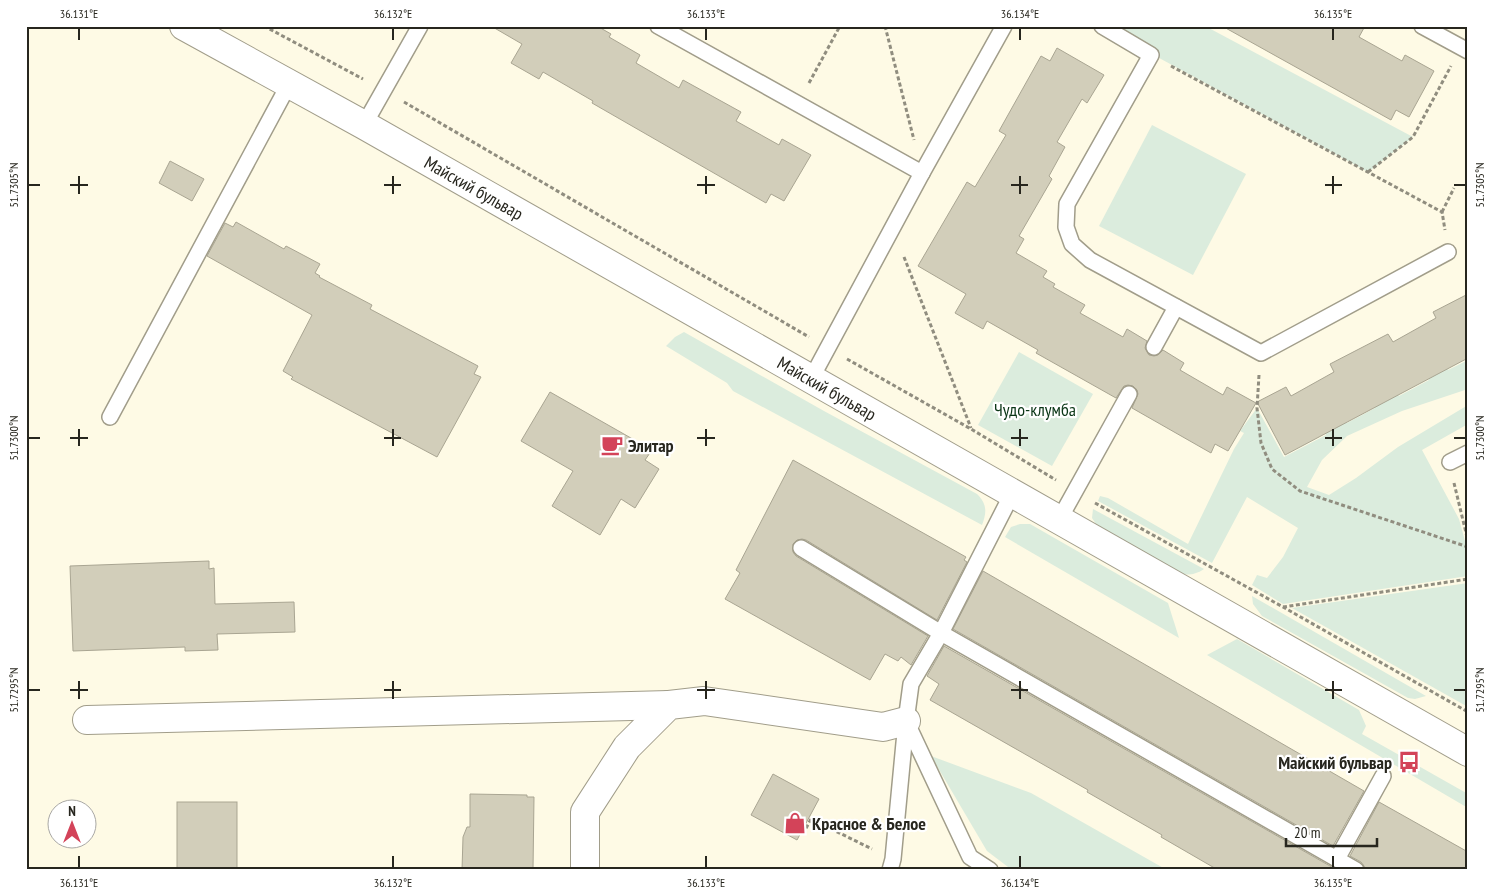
<svg xmlns="http://www.w3.org/2000/svg" width="1494" height="896" font-family="'PT Sans Narrow',sans-serif">
<rect width="100%" height="100%" fill="#fefae5"/>
<g fill="#dbecdd">
<polygon points="1108,26 1205,26 1413,137 1368,172 1106,29"/>
<polygon points="1152,125 1246,174 1193,275 1099,226"/>
<path d="M684,332l140,79 153,83c10,10 10,18 5,31l-249,-134 -6,-8 -61,-37 9,-9z"/>
<polygon points="1019,352 1093,394 1052,466 978,425"/>
<polygon points="1468,360 1468,389 1402,411 1347,436 1322,460 1307,487 1329,495 1356,478 1398,447 1468,405 1468,424 1422,450 1459,519 1468,552 1468,576 1283,604 1252,585 1257,575 1267,578 1283,557 1298,528 1247,497 1212,563 1098,501 1100,496 1108,498 1188,544 1234,449 1244,433 1240,431 1257,408 1284,457 1326,435 1325,432 1345,421 1347,423 1375,408 1371,400 1394,387 1399,396 1429,380 1428,378 1447,367 1448,370"/>
<path d="M1093,509l111,60c-9,6 -15,6 -25,5l-83,-50 -4,-6z"/>
<polygon points="1020,524 1030,524 1168,603 1179,638 1005,537 1011,527"/>
<polygon points="1468,583 1468,707 1292,608"/>
<polygon points="1252,596 1426,696 1415,699 1408,698 1262,616 1253,604"/>
<polygon points="1237,639 1359,710 1366,726 1362,734 1468,794 1468,808 1207,655"/>
<polygon points="931,756 1031,793 1167,870 1012,870 987,851"/>
</g>
<g fill="#d2ceba" stroke="#a9a592">
<polygon points="491,26 597,26 611,34 609,37 640,55 636,63 679,88 683,80 741,112 736,121 779,145 782,139 811,155 784,201 771,194 766,203 592,103 593,101 543,72 539,79 511,63 522,44"/>
<polygon points="1222,26 1365,26 1359,37 1402,61 1405,55 1434,71 1409,117 1396,110 1391,120"/>
<polygon points="1057,48 1104,75 1087,103 1082,99 1057,142 1065,147 1049,176 1052,179 1019,236 1024,239 1016,253 1047,271 1043,277 1055,284 1053,287 1085,305 1080,313 1123,337 1127,329 1147,341 1145,348 1149,355 1154,356 1158,355 1163,350 1184,363 1180,370 1223,395 1227,387 1256,403 1228,451 1215,444 1211,453 1132,408 1138,394 1137,390 1133,386 1128,385 1124,386 1116,398 1036,353 1038,350 987,321 983,329 955,313 966,294 918,266 967,182 975,187 1006,135 999,131 1041,56 1050,61"/>
<polygon points="170,161 204,179 192,201 159,183"/>
<polygon points="236,222 284,249 286,246 320,264 315,273 320,276 319,277 372,305 370,309 478,366 474,374 481,377 437,457 291,379 293,377 283,371 312,315 207,256 225,223 233,227"/>
<polygon points="1468,294 1468,358 1285,455 1257,402 1286,387 1291,396 1334,372 1330,364 1388,334 1393,342 1436,318 1433,312"/>
<polygon points="550,392 652,450 645,460 659,469 635,508 621,499 600,535 552,506 573,471 521,441"/>
<polygon points="793,460 966,557 964,560 967,562 937,620 806,540 802,539 797,540 793,544 793,552 796,556 928,636 911,665 901,657 898,661 885,654 870,680 725,599 740,573 736,570"/>
<polygon points="209,561 209,569 214,568 215,604 294,602 295,632 217,634 218,650 185,651 185,647 73,651 70,566"/>
<polygon points="983,571 1364,791 1333,846 953,629"/>
<polygon points="944,646 1337,870 1218,870 1161,837 1162,835 1087,792 1088,790 930,700 939,684 927,676"/>
<polygon points="773,774 819,799 797,840 751,815"/>
<polygon points="470,794 527,795 527,797 534,797 533,870 462,870 463,837 467,827 470,827"/>
<rect x="177" y="802" width="60" height="68"/>
<polygon points="1379,802 1468,852 1468,870 1365,870 1364,866 1361,862 1350,856"/>
</g>
<g fill="none" stroke-linecap="round" stroke-linejoin="round">
<g stroke="#a19d8a" stroke-width="18">
<g id="service">
<polyline points="658,26 922,173"/>
<polyline points="1102,26 1151,55 1067,204 1066,227 1072,244 1090,260 1261,353 1448,252"/>
<polyline points="1422,26 1468,51"/>
<polyline points="364,125 420,26"/>
<polyline points="1154,347 1176,307"/>
<polyline points="811,379 922,173 1004,26"/>
<polyline points="110,417 289,84"/>
<polyline points="1450,462 1468,453"/>
<polyline points="1059,520 1129,394"/>
<polyline points="801,548 941,633 1356,870"/>
<polyline points="1337,859 1383,776"/>
<polyline points="890,870 893,859 906,722"/>
<polyline points="990,870 970,857 906,721 911,684 941,633 1012,494"/>
</g>
</g>
<g stroke="#a19d8a" stroke-width="30">
<g id="minor">
<polyline points="87,720 669,705"/>
<polyline points="585,870 585,812 627,747 669,705 704,701 883,727 906,721"/>
</g>
</g>
<g stroke="#a19d8a" stroke-width="30">
<g id="secondary">
<path id="s1" d="M184,26l180,99 1104,627"/>
</g>
</g>
<g stroke="#908d7f" stroke-width="3" stroke-dasharray="4 2.5" stroke-linecap="butt">
<polyline points="264,26 363,79"/>
<polyline points="885,26 914,140"/>
<polyline points="1171,66 1442,212 1445,230"/>
<polyline points="809,83 840,26"/>
<polyline points="404,102 809,337"/>
<polyline points="1368,172 1413,137 1451,66"/>
<polyline points="1442,212 1454,188"/>
<polyline points="904,257 971,428"/>
<polyline points="847,359 971,429 1056,480"/>
<polyline points="1259,375 1257,408 1261,443 1272,469 1300,491 1468,547"/>
<polyline points="1454,483 1468,541"/>
<polyline points="1095,503 1283,607 1468,712"/>
<polyline points="1283,607 1468,579"/>
<polyline points="802,831 804,832 811,819 872,849"/>
</g>
<use href="#service" stroke="#fff" stroke-width="15"/>
<use href="#minor" stroke="#fff" stroke-width="28"/>
<use href="#secondary" stroke="#fff" stroke-width="28"/>
</g>
<path fill="none" stroke="#27261e" stroke-width="2" d="M79,28v12M393,28v12M706,28v12M1020,28v12M1333,28v12M79,176v18M393,176v18M706,176v18M1020,176v18M1333,176v18M28,185h12M70,185h18M384,185h17M697,185h18M1011,185h17M1325,185h17M1454,185h12M79,429v17M393,429v17M706,429v17M1020,429v17M1333,429v17M28,438h12M70,438h18M384,438h17M697,438h18M1011,438h17M1325,438h17M1454,438h12M79,681v18M393,681v18M706,681v18M1020,681v18M1333,681v18M28,690h12M70,690h18M384,690h17M697,690h18M1011,690h17M1325,690h17M1454,690h12M79,856v12M393,856v12M706,856v12M1020,856v12M1333,856v12"/>
<defs>
<g id="cafe-bare" transform="scale(1.725)"><path d="M-5.5-4.5H6V0H3Q3 3.5 0 3.5H-2.5Q-5.5 3.5-5.5 0ZM3-3.2v2h1.7v-2ZM-6 4.5H4V6H-6Z" fill="#d34359" stroke="#fff" stroke-width="2.5" paint-order="stroke"/></g>
<g id="bus-bare" transform="scale(1.725)"><path d="M-5-6H5V4H4V6H2V4H-2V6H-4V4H-5ZM-3.5-4V0h7V-4ZM-3.5 1.2v1.5H-2V1.2ZM2 1.2v1.5H3.5V1.2Z" fill="#d34359" stroke="#fff" stroke-width="2.5" paint-order="stroke"/></g>
<g id="shop-bare" transform="scale(1.725)"><path d="M-5-2.5h2.3a2.7 3.5 0 0 1 5.4 0H5L5.5 6h-11ZM-1.5-2.5h3a1.5 2.3 0 0 0-3 0Z" fill="#d34359" stroke="#fff" stroke-width="2.5" paint-order="stroke"/></g>
</defs>
<g fill-rule="evenodd">
<use href="#cafe-bare" x="612" y="445"/>
<use href="#bus-bare" x="1409" y="762"/>
<use href="#shop-bare" x="795" y="823"/>
</g>
<g text-anchor="middle" dominant-baseline="central" stroke-width="4.5" stroke-linejoin="round" paint-order="stroke">
<g font-size="18" fill="#27261e" stroke="#fff">
<text stroke="none"><textPath href="#s1" startOffset="332">Майский бульвар</textPath></text>
<text stroke="none"><textPath href="#s1" startOffset="738">Майский бульвар</textPath></text>
</g>
<g font-size="18" fill="#0a3616" stroke="#fff">
<text x="1035" y="409">Чудо-клумба</text>
</g>
<g font-size="18" font-weight="bold" fill="#27261e" stroke="#fff" text-anchor="start">
<text x="628" y="445">Элитар</text>
<text x="1392" y="762" text-anchor="end">Майский бульвар</text>
<text x="812" y="823">Красное &amp; Белое</text>
</g>
</g>
<rect width="1494" height="896" fill="none" stroke="#ffffff" stroke-width="55"/>
<g transform="translate(72 824)"><circle r="24" fill="#ffffff" stroke="#a9a8a5"/>
<path d="M0-4L9 19L0 12L-9 19Z" fill="#d34359"/>
<text y="-8" font-size="14" font-weight="bold" text-anchor="middle" fill="#27261e">N</text>
</g>
<path d="M1286 838v8h91v-8" fill="none" stroke="#27261e" stroke-width="2.5"/>
<text x="1294" y="838" font-size="15" fill="#27261e" stroke="#ffffff" stroke-width="4" paint-order="stroke">20 m</text>
<rect x="28" y="28" width="1438" height="840" fill="none" stroke="#27261e" stroke-width="2"/>
<g font-size="12" text-anchor="middle" fill="#27261e">
<text x="79" y="18">36.131°E</text>
<text x="393" y="18">36.132°E</text>
<text x="706" y="18">36.133°E</text>
<text x="1020" y="18">36.134°E</text>
<text x="1333" y="18">36.135°E</text>
<text transform="translate(14 185) rotate(-90)" y="4">51.7305°N</text>
<text transform="translate(1480 185) rotate(-90)" y="4">51.7305°N</text>
<text transform="translate(14 438) rotate(-90)" y="4">51.7300°N</text>
<text transform="translate(1480 438) rotate(-90)" y="4">51.7300°N</text>
<text transform="translate(14 690) rotate(-90)" y="4">51.7295°N</text>
<text transform="translate(1480 690) rotate(-90)" y="4">51.7295°N</text>
<text x="79" y="887">36.131°E</text>
<text x="393" y="887">36.132°E</text>
<text x="706" y="887">36.133°E</text>
<text x="1020" y="887">36.134°E</text>
<text x="1333" y="887">36.135°E</text>
</g>
</svg>
